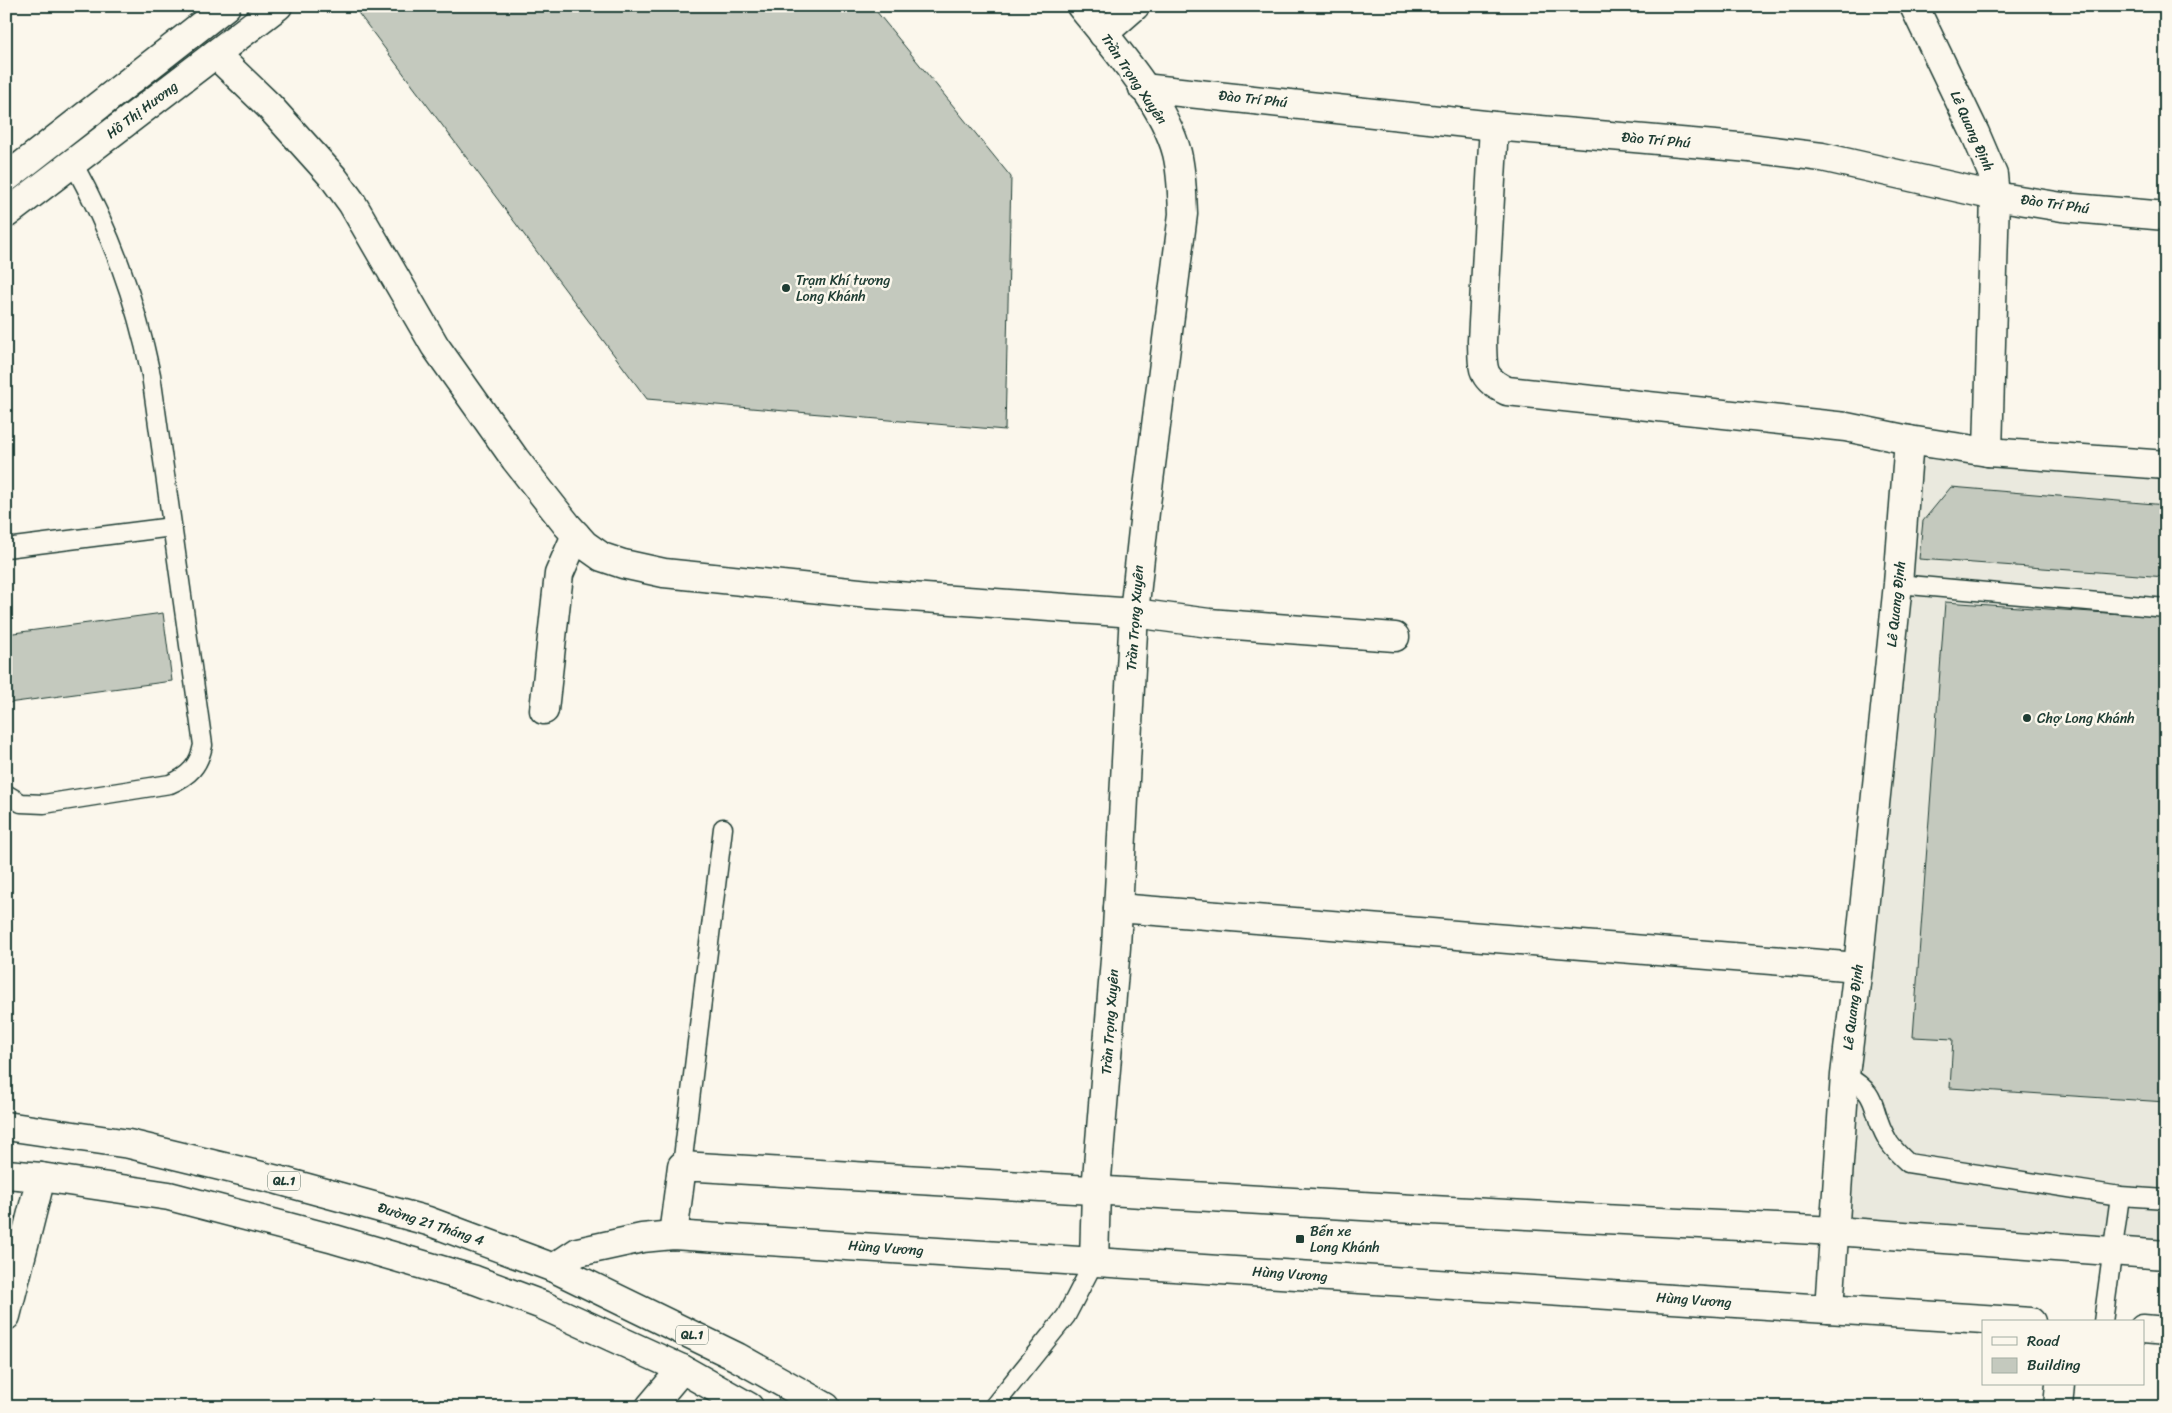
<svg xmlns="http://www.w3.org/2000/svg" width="2172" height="1413" font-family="Sriracha,sans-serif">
<rect width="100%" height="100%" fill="#fbf7ec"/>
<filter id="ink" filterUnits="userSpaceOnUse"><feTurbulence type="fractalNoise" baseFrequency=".02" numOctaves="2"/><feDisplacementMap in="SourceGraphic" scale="10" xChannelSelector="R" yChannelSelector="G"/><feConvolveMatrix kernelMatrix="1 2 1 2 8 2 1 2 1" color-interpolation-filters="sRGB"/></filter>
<g filter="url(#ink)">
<polygon fill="#eae9de" points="1922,454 2166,469 2166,1243 1850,1226 1832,1171"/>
<g fill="#c4c9be" stroke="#1f3d34">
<polygon points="353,6 872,6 1011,177 1005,430 647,399"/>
<polygon points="1951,487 2166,505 2166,577 1919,559 1923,521"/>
<polygon points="1945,602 2166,617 2166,1102 1950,1088 1953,1039 1913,1037"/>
<polygon points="163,613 172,681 8,703 6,634"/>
</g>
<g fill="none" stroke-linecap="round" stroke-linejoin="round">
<g stroke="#1f3d34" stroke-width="21">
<g id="service">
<polyline points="6,548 172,527"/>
<polyline points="1898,584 2166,608"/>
<path d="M6,794l15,9 23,1 126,-20c19,-8 29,-18 33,-39l-52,-370c-16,-77 -40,-143 -78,-212"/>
<path d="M1845,1075c37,21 24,33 42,64 4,9 14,17 21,24l212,33 46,3"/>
<polyline points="682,1166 723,828"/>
<polyline points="2103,1322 2120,1196"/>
<polyline points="993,1407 1066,1316 1094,1262"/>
</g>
</g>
<g stroke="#1f3d34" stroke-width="31">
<g id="minor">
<path d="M1081,6c33,41 83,97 96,147 5,21 5,40 6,61l-38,298 -11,101 -18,334 -20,243 -2,72"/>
<polyline points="1103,34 1135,6"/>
<polyline points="215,54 269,106 333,177 352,203 435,346 515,459 567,525 585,545 602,557 623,564 664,573 869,594 1134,613 1209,623 1395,637"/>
<polyline points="1143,88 1494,126 1750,148 1822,157 1995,196 2062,207 2166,216"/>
<path d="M1494,126l-12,215c1,28 -2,37 25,50l339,36 63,13"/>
<polyline points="1988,452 2166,465"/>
<polyline points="544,710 559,574 576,535"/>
<polyline points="1118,908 1858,967"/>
<polyline points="673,1235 682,1166 1413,1209 1835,1231 2166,1255"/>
<polyline points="1829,1309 1845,1075 1858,967 1898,584 1909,440 1988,452 1995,196 1993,175 1975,133 1914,6"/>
<polyline points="6,1316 41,1177"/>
<polyline points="650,1407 682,1369"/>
<polyline points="2058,1407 2060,1384"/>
</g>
</g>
<g stroke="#1f3d34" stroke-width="31">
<g id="primary">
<polyline points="6,178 226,6"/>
<polyline points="6,214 278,6"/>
<polyline points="554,1268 578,1252 642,1238 673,1235 2031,1322"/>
<polyline points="2143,1329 2166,1331"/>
</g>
</g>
<g stroke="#1f3d34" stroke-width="31">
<g id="trunk">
<polyline points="6,1126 129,1144 278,1180 428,1221 554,1268 737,1357 826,1407"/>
<polyline points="6,1174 41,1177 169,1196 334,1239 475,1280 542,1305 682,1369 749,1407"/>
</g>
</g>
<use href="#service" stroke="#fbf7ec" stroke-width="18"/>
<use href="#minor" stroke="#fbf7ec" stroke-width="28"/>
<use href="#primary" stroke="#fbf7ec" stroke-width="28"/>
<use href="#trunk" stroke="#fbf7ec" stroke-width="28"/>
</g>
</g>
<g fill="#1f3d34" stroke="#fbf7ec" stroke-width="2">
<circle cx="786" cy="288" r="5"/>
<circle cx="2027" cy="718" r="5"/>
<rect x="1295" y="1234" width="10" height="10" rx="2.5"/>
</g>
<g text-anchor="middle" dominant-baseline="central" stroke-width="5" stroke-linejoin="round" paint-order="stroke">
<g fill="#fbf7ec" stroke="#61756b" stroke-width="1">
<rect x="268" y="1171.5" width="32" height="19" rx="4"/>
<rect x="676" y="1325.5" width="32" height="19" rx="4"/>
</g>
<g font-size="12" font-weight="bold" fill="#1f3d34">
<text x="284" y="1181">QL.1</text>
<text x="692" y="1335">QL.1</text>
</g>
<g font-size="14" fill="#1f3d34" stroke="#fbf7ec">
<text transform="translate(1134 79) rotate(56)">Trần Trọng Xuyên</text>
<text transform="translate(1253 99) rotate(6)">Đào Trí Phú</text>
<text transform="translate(142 110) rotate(-37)">Hồ Thị Hương</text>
<text transform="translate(1972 131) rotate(66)">Lê Quang Định</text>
<text transform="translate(1656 140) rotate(5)">Đào Trí Phú</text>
<text transform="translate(2055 204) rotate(8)">Đào Trí Phú</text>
<text transform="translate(1896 604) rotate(-84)">Lê Quang Định</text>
<text transform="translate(1135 618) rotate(-86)">Trần Trọng Xuyên</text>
<text transform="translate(1853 1007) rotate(-83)">Lê Quang Định</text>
<text transform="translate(1110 1022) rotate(-86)">Trần Trọng Xuyên</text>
<text transform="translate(431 1224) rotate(18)">Đường 21 Tháng 4</text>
<text transform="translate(886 1248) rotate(4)">Hùng Vương</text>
<text transform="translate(1290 1274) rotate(4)">Hùng Vương</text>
<text transform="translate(1694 1300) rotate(4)">Hùng Vương</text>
</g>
<g font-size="14" fill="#1f3d34" stroke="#fbf7ec" text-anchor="start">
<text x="796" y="280">Trạm Khí tương<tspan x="796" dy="16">Long Khánh</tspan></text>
<text x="2037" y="718">Chợ Long Khánh</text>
<text x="1310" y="1231">Bến xe<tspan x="1310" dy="16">Long Khánh</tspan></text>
</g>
</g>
<rect width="2172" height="1413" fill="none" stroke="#fbf7ec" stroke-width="25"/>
<rect x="12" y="12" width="2147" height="1388" fill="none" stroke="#1f3d34" stroke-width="2" filter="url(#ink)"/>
<rect x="1982" y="1320" width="162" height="65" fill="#fbf7ec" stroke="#a3ada2"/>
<rect x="1992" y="1337" width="25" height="8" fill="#fbf7ec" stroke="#a3ada2"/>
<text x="2027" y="1346" font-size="15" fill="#1f3d34">Road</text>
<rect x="1992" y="1358" width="25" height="15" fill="#c4c9be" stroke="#a3ada2"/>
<text x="2027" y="1370" font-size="15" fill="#1f3d34">Building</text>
</svg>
